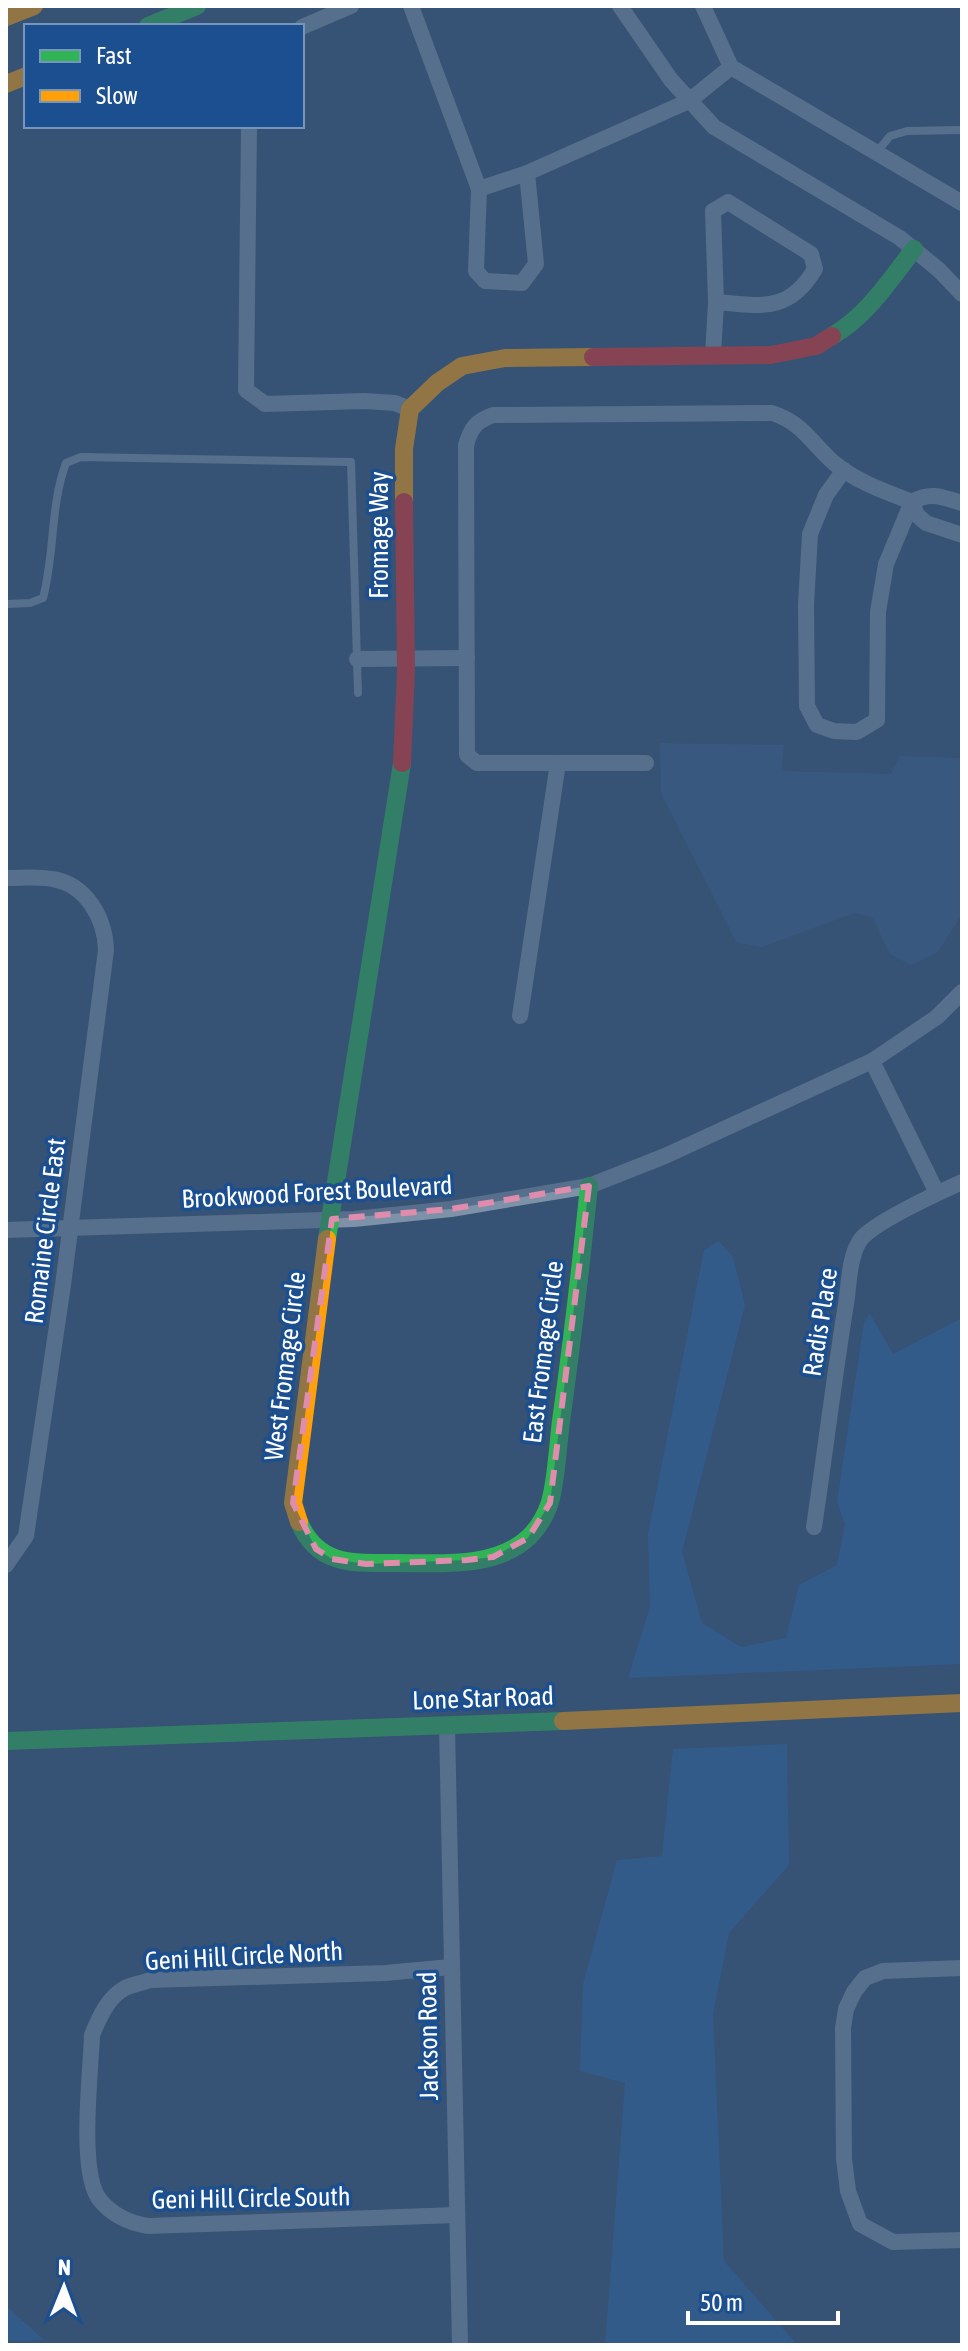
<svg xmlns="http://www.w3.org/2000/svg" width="968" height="2351" font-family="'Asap Condensed',sans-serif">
<rect width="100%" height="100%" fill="#365274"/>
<g fill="#2f66a5">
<polygon points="719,1241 733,1257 745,1305 682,1552 702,1623 741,1647 786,1638 799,1585 837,1565 845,1525 837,1502 864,1322 870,1314 893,1354 962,1318 962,1664 628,1678 650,1607 648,1534 704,1250"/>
<polygon points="787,1744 789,1865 729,1933 713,2014 724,2261 794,2341 794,2345 605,2345 625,2083 580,2071 583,1984 617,1860 662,1856 673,1749"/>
<polygon points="6,2306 44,2340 6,2341"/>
</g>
<polygon fill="#3b618d" points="660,743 784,745 781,771 891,774 900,756 962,758 962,914 937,953 911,965 890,954 872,917 854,913 762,947 737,943 661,793"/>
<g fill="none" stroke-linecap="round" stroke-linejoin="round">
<g stroke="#7d92a8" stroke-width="8">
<polyline points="877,152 890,136 907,131 962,130"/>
<path d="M6,604l24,-1 13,-5c12,-45 7,-92 23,-135l15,-6 270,5 7,231"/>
</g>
<g stroke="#7d92a8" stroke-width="16">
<polyline points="411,6 479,189 476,271 485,281 522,283 536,264 527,173"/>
<polyline points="620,6 671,80 714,127 900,238 939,270 962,294"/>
<polyline points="703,6 731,67 962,203"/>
<polyline points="302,27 351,6"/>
<polyline points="249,126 246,390 265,404 364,401 395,403 410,409"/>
<polyline points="479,189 527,173 689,101 731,67"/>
<path d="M713,356l3,-54 -3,-91 15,-9 83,52 4,15c-26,44 -54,37 -99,33"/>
<path d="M844,470l-18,25 -16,39 -4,71 1,101 10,19 17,6 23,1 20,-12 1,-108 8,-48 26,-62c18,-11 31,-5 50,1"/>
<polyline points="357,659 467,658"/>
<path d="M646,763h-169l-10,-8 -1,-310c5,-17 10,-24 27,-30l279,-2c31,10 39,30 62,50 23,19 50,28 78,39l5,13 9,8 36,12"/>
<path d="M6,878c15,0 31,-2 46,1 34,5 53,39 54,71l-43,335 -37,251 -20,29"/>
<polyline points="520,1016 558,763"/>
<polyline points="872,1061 937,1193"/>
<polyline points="6,1230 354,1219 451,1209 589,1186 665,1156 872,1061 937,1017 962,992"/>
<path d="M814,1527c11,-74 20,-149 32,-223 3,-19 3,-49 15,-65 14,-17 79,-47 101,-57"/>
<polyline points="447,1726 460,2345"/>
<path d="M451,1967l-66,6 -235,7c-7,3 -17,4 -25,8 -17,9 -26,30 -33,47 -1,36 -14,139 8,165 12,15 30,23 48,26l308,-11"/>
<polyline points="962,1968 883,1971 865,1978 854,1992 846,2009 843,2028 844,2159 848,2191 860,2224 893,2242 962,2240"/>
</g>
<g stroke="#30b455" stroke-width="18">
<polyline points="148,26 197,6"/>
<path d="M832,336c35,-20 58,-56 82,-87"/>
<polyline points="327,1239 402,763"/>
<path d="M299,1522c19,45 56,41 98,41 42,0 100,6 133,-27 8,-8 15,-20 19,-31 7,-19 9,-61 12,-84 11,-78 20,-156 28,-235"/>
<polyline points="6,1741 563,1721"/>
</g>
<g stroke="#ff9f0a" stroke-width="18">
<polyline points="6,17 34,6"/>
<polyline points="6,84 26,76"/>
<polyline points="404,502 404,449 410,409 437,383 462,366 505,358 593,357"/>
<polyline points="299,1522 293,1503 327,1239"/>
<polyline points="563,1721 962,1703"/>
</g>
<g stroke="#e5322d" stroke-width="18">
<polyline points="593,357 771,355 816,346 832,336"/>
<polyline points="402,763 406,670 404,502"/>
</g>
</g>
<path d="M0 0H968V2351H0ZM589,1186l-39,317 -22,35 -35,19 -26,3 -101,4 -34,-5 -16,-10 -23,-46 39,-284 119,-10z" fill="#365274" fill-opacity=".55" fill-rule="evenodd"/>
<path fill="none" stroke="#e08cad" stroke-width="6" stroke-dasharray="16 10" stroke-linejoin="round" d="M589,1186l-39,317 -22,35 -35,19 -26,3 -101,4 -34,-5 -16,-10 -23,-46 39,-284 119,-10z"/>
<g text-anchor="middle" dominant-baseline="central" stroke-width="7" stroke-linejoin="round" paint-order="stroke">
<g font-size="26" fill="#fff" stroke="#1b4f8f">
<text transform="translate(379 535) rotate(-90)">Fromage Way</text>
<text transform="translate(317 1192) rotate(-3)">Brookwood Forest Boulevard</text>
<text transform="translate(45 1231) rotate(-83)">Romaine Circle East</text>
<text transform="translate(820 1322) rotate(-81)">Radis Place</text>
<text transform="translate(543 1352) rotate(-83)">East Fromage Circle</text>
<text transform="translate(285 1366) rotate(-83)">West Fromage Circle</text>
<text transform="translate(483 1698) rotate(-2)">Lone Star Road</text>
<text transform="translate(244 1956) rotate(-3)">Geni Hill Circle North</text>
<text transform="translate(428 2036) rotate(-91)">Jackson Road</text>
<text transform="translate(251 2198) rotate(-1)">Geni Hill Circle South</text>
</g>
</g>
<rect width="968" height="2351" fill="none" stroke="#ffffff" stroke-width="16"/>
<rect x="24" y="24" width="280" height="104" fill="#1b4f8f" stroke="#7695bc" stroke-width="2"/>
<rect x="40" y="50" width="40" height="12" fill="#30b455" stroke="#7695bc" stroke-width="2"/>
<text x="96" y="64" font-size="24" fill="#ffffff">Fast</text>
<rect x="40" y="90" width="40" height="12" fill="#ff9f0a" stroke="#7695bc" stroke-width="2"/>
<text x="96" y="104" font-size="24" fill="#ffffff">Slow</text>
<g transform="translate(64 2287) rotate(1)" stroke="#1b4f8f" stroke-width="6" paint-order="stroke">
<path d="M0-6L14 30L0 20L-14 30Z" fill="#ffffff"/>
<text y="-12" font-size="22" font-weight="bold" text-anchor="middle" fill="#ffffff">N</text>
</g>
<path d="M688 2311v12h150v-12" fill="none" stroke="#ffffff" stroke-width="4"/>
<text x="700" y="2311" font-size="24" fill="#ffffff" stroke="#1b4f8f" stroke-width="6" paint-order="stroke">50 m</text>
</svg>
